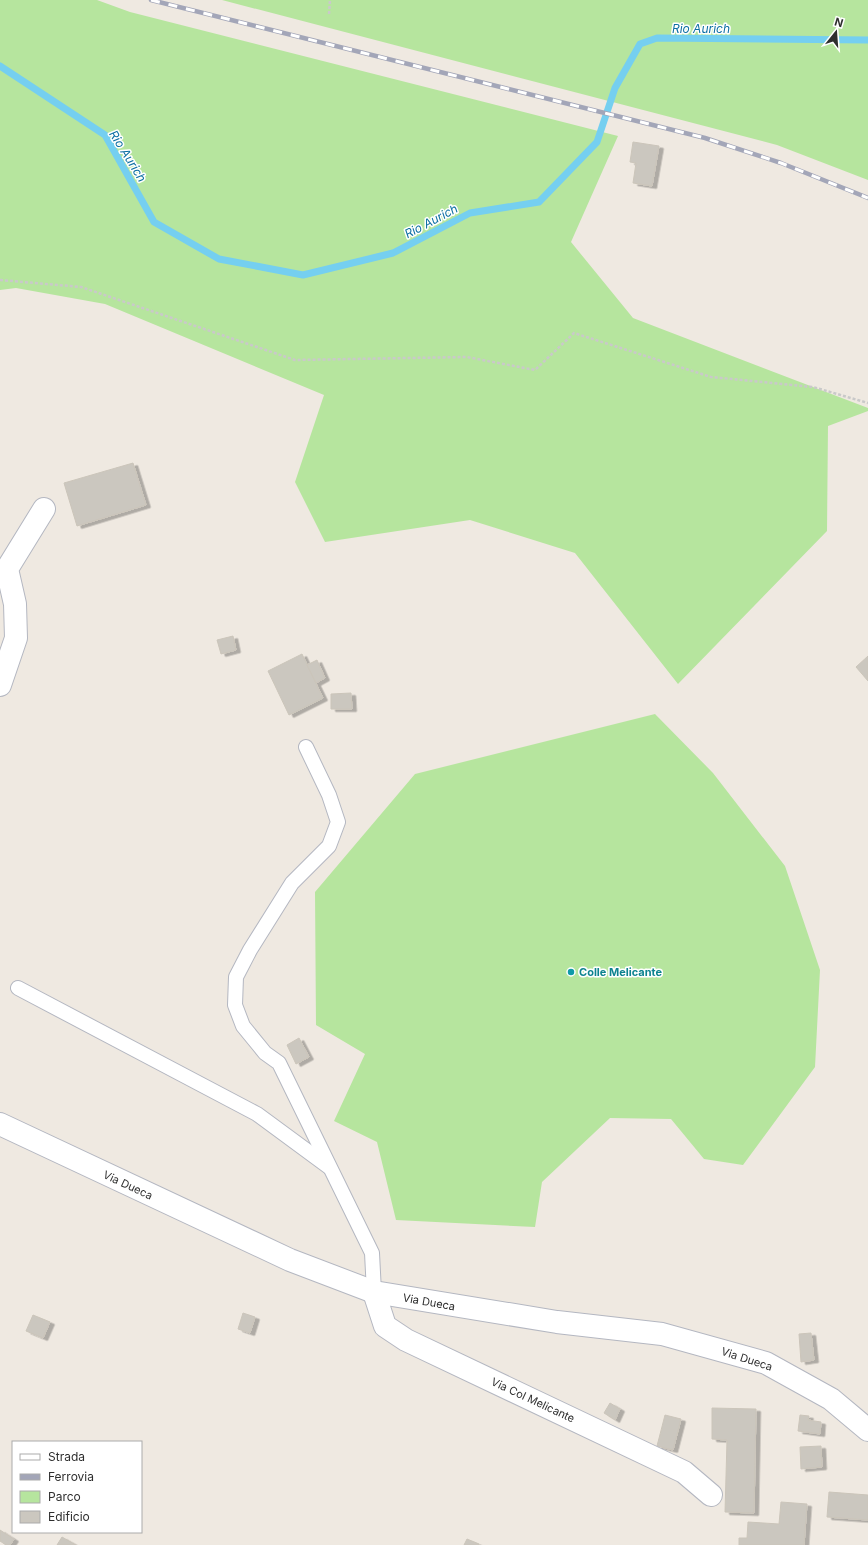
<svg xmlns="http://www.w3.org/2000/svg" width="868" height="1545" font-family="Inter,sans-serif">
<defs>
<filter id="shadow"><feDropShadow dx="4.5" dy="2.5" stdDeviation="0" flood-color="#0004"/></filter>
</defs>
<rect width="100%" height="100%" fill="#efe9e1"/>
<g fill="#b6e59e">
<polygon points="0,0 97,0 130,12 618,136 571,242 633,318 868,408 868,411 828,426 827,531 678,684 575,553 470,520 325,542 295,482 324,395 105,304 16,288 0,290"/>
<polygon points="222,0 868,0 868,180 777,145"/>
<polygon points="655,714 713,773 785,866 820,970 815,1067 743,1165 704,1159 671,1119 610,1118 542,1182 535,1227 396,1220 377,1142 334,1121 365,1054 316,1025 315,892 415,774"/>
</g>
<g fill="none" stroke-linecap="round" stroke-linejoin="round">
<polyline stroke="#75cff0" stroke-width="7" points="0,66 105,135 154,222 219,259 303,275 393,253 470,213 539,202 597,142 615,88 640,44 657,38 868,40"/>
</g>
<g fill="#cbc7bf" stroke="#cbc5ba" filter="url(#shadow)">
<polygon points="633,142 659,146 652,186 633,183 636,163 630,162"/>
<polygon points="133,463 146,505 77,526 64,483"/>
<polygon points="233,636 236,650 221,654 217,640"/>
<polygon points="302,654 323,698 289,715 268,671"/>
<polygon points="868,656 868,681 856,667"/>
<polygon points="317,660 325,678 316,683 307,665"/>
<polygon points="351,693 352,709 331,709 331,694"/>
<polygon points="299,1038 309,1057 296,1064 287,1045"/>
<polygon points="243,1313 255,1317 250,1333 238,1329"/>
<polygon points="33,1315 50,1322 43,1338 26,1331"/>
<polygon points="811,1333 814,1360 801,1362 799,1334"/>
<polygon points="610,1403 620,1409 615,1420 604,1413"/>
<polygon points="712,1408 756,1409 754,1513 725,1512 727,1440 712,1439"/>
<polygon points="665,1415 681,1419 673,1450 657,1446"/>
<polygon points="800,1415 809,1416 808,1420 821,1422 820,1434 798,1431"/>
<polygon points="821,1446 822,1467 801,1469 800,1447"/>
<polygon points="829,1492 868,1495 868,1520 827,1517"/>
<polygon points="781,1502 807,1504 804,1545 739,1545 739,1538 747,1538 748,1522 779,1524"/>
<polygon points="0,1530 14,1539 10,1545 6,1545 0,1541"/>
<polygon points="62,1537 76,1545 57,1545"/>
<polygon points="467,1539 479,1544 479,1545 464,1545"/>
</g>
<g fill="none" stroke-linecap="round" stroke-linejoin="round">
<g stroke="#b4b7c1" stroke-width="16">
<g id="service">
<polyline points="306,747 329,795 338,822 329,846 292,883 250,950 236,977 235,1005 243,1026 265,1053 279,1063 372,1253 374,1292"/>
<polyline points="18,988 257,1114 329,1167"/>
</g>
</g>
<g stroke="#b4b7c1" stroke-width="24">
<g id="minor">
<polyline points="0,685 16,638 15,604 7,569 44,509"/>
<polyline points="374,1292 385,1326 406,1340 684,1472 711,1495"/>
</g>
</g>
<g stroke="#b4b7c1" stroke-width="24">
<polyline id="tertiary" points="0,1124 290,1260 374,1292 557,1322 662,1334 766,1363 831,1399 868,1430"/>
</g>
<g stroke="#c9c9c9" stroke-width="2.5" stroke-dasharray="3 2" stroke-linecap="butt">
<polyline points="329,14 330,0"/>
<polyline points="0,280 81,287 295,360 467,357 535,370 574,333 711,377 813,387 868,403"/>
</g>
<use href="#service" stroke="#fff" stroke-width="14"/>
<use href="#minor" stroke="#fff" stroke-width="22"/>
<use href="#tertiary" stroke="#fff" stroke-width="22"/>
<g stroke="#a3a6b8" stroke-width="4.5">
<polyline id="rail" points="151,0 705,138 781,163 868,198"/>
</g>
<use href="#rail" stroke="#fff" stroke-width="3" stroke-dasharray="9" stroke-linecap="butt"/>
</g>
<circle fill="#0f9aa8" stroke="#fff" stroke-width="1.5" cx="571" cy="972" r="4"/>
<g text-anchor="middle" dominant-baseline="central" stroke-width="3" stroke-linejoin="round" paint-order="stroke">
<g font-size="11" font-weight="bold" fill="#0d838f" stroke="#fff" text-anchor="start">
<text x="579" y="972">Colle Melicante</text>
</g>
<g font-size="11" fill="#2e2e2e" stroke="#fff">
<text transform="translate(128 1185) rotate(25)">Via Dueca</text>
<text transform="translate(429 1302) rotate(10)">Via Dueca</text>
<text transform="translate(747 1359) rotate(18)">Via Dueca</text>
<text transform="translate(533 1400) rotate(25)">Via Col Melicante</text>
</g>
<g font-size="12" font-style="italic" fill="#0d6fa3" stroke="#fff">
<text x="701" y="28">Rio Aurich</text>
<text transform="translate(128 156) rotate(58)">Rio Aurich</text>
<text transform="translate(431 221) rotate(-28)">Rio Aurich</text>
</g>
</g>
<rect x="12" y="1441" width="130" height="92" fill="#ffffff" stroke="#ababab"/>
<rect x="20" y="1454" width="20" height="6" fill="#ffffff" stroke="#ababab"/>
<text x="48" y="1461" font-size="12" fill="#2e2e2e">Strada</text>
<rect x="20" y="1474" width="20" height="6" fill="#a3a6b8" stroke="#ababab"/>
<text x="48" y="1481" font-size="12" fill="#2e2e2e">Ferrovia</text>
<rect x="20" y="1491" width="20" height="12" fill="#b6e59e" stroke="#ababab"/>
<text x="48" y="1501" font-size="12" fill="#2e2e2e">Parco</text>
<rect x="20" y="1511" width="20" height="12" fill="#cbc7bf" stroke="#ababab"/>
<text x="48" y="1521" font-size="12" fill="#2e2e2e">Edificio</text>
<g transform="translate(836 32) rotate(17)" stroke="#ffffff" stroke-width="3" paint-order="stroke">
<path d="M0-3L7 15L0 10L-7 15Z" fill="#2e2e2e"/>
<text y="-6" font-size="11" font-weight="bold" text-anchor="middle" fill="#2e2e2e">N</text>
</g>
</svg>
